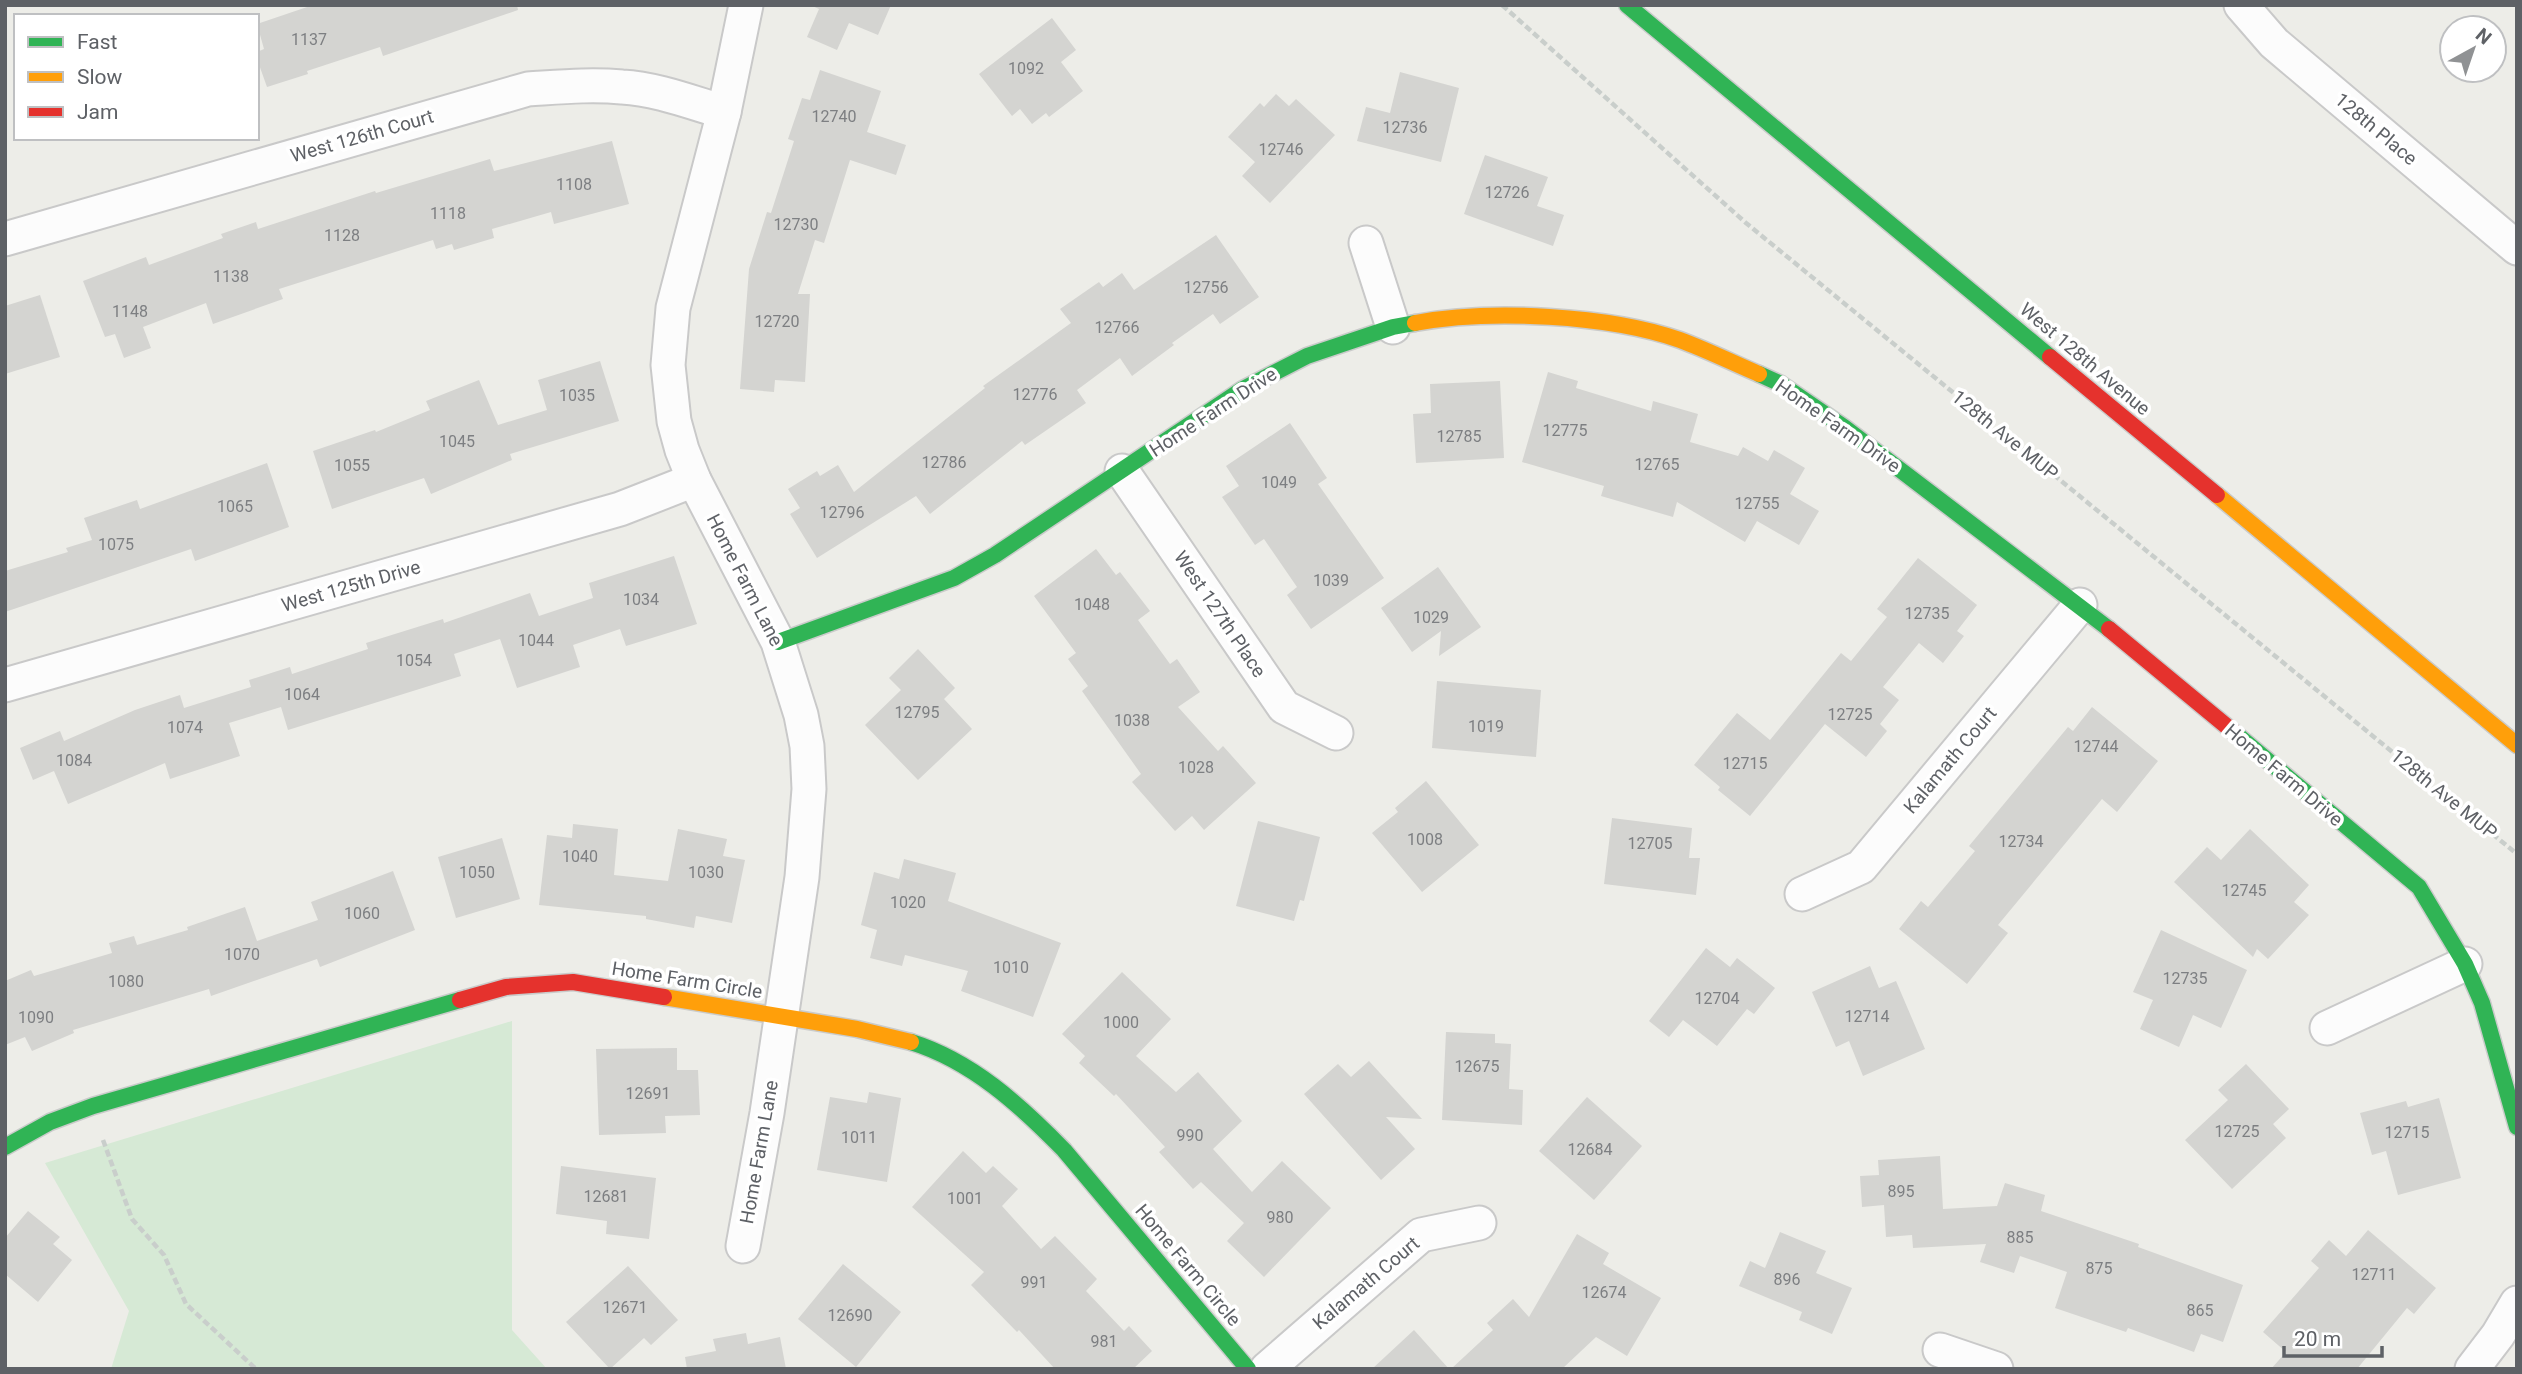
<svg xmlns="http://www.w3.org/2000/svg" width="2522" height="1374" font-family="Roboto,sans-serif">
<rect width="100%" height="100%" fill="#edede8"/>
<polygon fill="#d6e9d5" points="512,1021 512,1330 547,1369 111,1369 129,1311 45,1163"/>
<g fill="#d4d4d1">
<polygon points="313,5 517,5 518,10 383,56 380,47 307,71 308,74 267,87 257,59 257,52 264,49 257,24"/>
<polygon points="810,5 891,5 878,35 849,23 837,50 807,37 819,9"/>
<polygon points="1052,18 1076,50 1061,62 1083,91 1049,117 1046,113 1032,124 1020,109 1012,116 979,74"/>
<polygon points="820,70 881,91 867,132 906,145 896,175 850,160 824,243 815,240 798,294 810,294 805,382 775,380 774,392 740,389 749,269 767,212 771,213 794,141 788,139 802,98 810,100"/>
<polygon points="1400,72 1459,88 1441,162 1357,141 1366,107 1390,113"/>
<polygon points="1276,94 1289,106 1296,99 1335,135 1270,203 1242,176 1255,162 1228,137 1260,103 1264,107"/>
<polygon points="612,141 629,204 554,224 551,212 492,229 494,238 454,250 452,244 436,249 433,240 279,289 283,299 213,324 206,303 143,327 151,348 124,358 115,334 105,337 83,281 146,257 149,265 223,238 221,234 256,222 258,229 375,191 376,193 490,159 494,171"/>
<polygon points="1485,155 1548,177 1537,206 1564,215 1553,246 1464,214"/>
<polygon points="1216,235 1259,297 1220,324 1213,314 1172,343 1174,345 1132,376 1120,358 1077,390 1086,403 1025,445 1022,441 930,514 916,496 817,558 790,514 800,508 788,489 817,471 820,476 838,465 854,492 985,388 983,386 1071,323 1060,309 1099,282 1103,287 1122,273 1134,290"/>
<polygon points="40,295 60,357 5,374 5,306"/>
<polygon points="600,361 619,421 510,454 512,460 431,494 424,478 332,509 313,451 375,430 376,432 430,410 426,401 479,380 498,425 547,410 538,380"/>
<polygon points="1548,372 1578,381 1576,388 1651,411 1653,401 1698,414 1690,442 1738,456 1743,447 1768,461 1774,450 1805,468 1790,494 1819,511 1799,545 1757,521 1745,542 1677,502 1673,517 1601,496 1604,486 1522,462"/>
<polygon points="1500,381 1504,458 1416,463 1413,414 1431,413 1430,384"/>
<polygon points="1290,423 1327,478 1318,484 1384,578 1311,629 1287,595 1297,587 1264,539 1255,545 1222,497 1239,486 1226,466"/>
<polygon points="267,463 289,527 195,561 191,549 5,612 5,571 68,552 66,548 92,540 84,518 137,500 140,509"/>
<polygon points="1096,549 1116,575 1120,572 1150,611 1138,620 1170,664 1177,659 1200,692 1178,707 1218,751 1223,746 1256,783 1204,830 1192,816 1175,831 1132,782 1141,774 1082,691 1088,686 1068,659 1076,653 1034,596"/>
<polygon points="674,556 697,624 626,646 620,629 573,645 580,667 517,688 500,639 454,654 461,676 288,730 281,707 229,723 240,756 170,779 165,763 68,804 54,771 33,780 20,748 60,731 64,741 135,710 180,695 184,708 251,687 249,680 290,667 292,674 368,649 366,643 443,619 444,623 530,593 539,616 593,598 589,583"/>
<polygon points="1918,558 1977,605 1957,631 1964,636 1943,663 1919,643 1883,687 1899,700 1880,724 1887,731 1866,757 1825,724 1750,816 1718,790 1720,787 1694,765 1737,713 1770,740 1841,653 1851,661 1887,617 1877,609"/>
<polygon points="1438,567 1481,627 1439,656 1441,631 1412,652 1381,608"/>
<polygon points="918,649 955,688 944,699 972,729 918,780 865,725 901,690 889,678"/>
<polygon points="1437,681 1541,690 1536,757 1432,748"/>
<polygon points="2092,707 2158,761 2117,812 2102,799 1998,925 2008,933 1967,984 1899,929 1921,901 1928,907 1975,851 1969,846 2068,727 2073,731"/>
<polygon points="1426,781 1479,845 1422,892 1372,833 1398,812 1395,808"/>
<polygon points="1612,818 1692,828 1689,858 1700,858 1696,895 1604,884"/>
<polygon points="1258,821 1320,837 1304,901 1300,900 1294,921 1236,906"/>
<polygon points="573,824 618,829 614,875 668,881 678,829 727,839 723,856 745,860 732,923 696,916 694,928 646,919 646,916 539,905 547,835 572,838"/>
<polygon points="2250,829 2309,885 2294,902 2309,915 2268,959 2257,949 2253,957 2174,882 2207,847 2221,860"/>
<polygon points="502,838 520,899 456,918 438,857"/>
<polygon points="904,859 956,873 948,901 1061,943 1033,1017 961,991 968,971 905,955 902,966 870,958 877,930 861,925 874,872 899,879"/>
<polygon points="393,871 415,930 320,967 317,959 211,996 209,989 73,1030 74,1033 32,1051 25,1037 5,1045 5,981 31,970 34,976 112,953 109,943 134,936 137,945 188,930 187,927 245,907 257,941 318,920 311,902"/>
<polygon points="2161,930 2247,970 2221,1028 2193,1015 2179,1047 2140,1029 2153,1000 2133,992"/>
<polygon points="1706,948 1730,967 1737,958 1775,988 1754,1014 1747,1009 1717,1046 1683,1020 1669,1037 1649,1021"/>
<polygon points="1870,966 1879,988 1896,981 1925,1049 1863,1076 1849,1041 1836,1047 1812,992"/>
<polygon points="1122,972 1171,1019 1136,1056 1176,1092 1198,1072 1242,1121 1213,1149 1252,1192 1282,1161 1331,1208 1264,1277 1227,1241 1244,1223 1201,1182 1193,1189 1159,1152 1165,1147 1116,1094 1114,1096 1079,1063 1085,1056 1062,1034"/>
<polygon points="1446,1032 1495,1034 1495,1043 1511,1044 1509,1089 1523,1090 1522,1125 1442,1120"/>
<polygon points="677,1048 677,1070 698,1070 700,1115 665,1116 666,1133 599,1135 596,1049"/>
<polygon points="1369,1061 1422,1119 1386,1117 1415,1149 1381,1180 1304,1094 1338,1064 1351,1077"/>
<polygon points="2246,1064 2289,1109 2273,1124 2286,1138 2232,1189 2185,1140 2228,1100 2218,1090"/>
<polygon points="869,1092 901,1098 887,1182 817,1170 830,1097 867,1103"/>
<polygon points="1587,1097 1642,1146 1594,1200 1539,1151"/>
<polygon points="2439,1098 2461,1178 2398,1195 2386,1151 2372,1155 2360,1113 2406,1101 2408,1107"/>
<polygon points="963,1151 986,1173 993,1166 1018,1189 1002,1206 1041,1249 1055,1236 1097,1279 1086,1291 1124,1331 1129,1326 1152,1351 1133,1369 1055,1369 1019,1330 1017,1332 971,1285 984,1272 912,1207"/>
<polygon points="1940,1156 1943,1209 1997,1206 2005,1183 2045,1195 2041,1211 2139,1244 2138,1247 2243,1285 2223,1342 2201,1334 2194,1352 2128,1328 2126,1332 2055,1308 2067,1272 2020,1256 2014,1273 1980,1262 1986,1244 1913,1248 1912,1235 1886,1237 1884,1205 1862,1207 1860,1176 1879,1175 1878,1160"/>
<polygon points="561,1166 656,1178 649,1239 606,1234 607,1221 556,1214"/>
<polygon points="28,1211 60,1237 53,1244 72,1260 38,1302 5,1274 5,1238"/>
<polygon points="2368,1230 2436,1288 2414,1314 2407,1308 2357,1369 2271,1369 2286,1352 2263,1332 2319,1268 2311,1261 2329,1240 2346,1256"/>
<polygon points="1780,1232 1826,1251 1816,1273 1852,1288 1832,1334 1799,1320 1802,1312 1739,1286 1750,1261 1765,1268"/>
<polygon points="1577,1234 1609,1253 1603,1264 1661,1298 1627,1356 1596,1337 1562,1369 1451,1369 1493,1330 1487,1323 1513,1299 1529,1317"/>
<polygon points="843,1264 901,1312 856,1367 798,1319"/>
<polygon points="628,1266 678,1320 651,1345 644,1338 610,1369 566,1322"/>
<polygon points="1414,1330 1449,1369 1372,1369"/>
<polygon points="746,1333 748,1344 780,1337 786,1369 687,1369 685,1357 716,1351 713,1339"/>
</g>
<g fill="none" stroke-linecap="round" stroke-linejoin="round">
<g stroke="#c9c9c9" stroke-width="37">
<g id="street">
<polyline points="2241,5 2274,43 2517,248"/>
<path d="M5,239l523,-150c32,-2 62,-5 94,-2 35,2 68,15 102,25"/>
<polyline points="1366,243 1393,327"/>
<polyline points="1122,471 1284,707 1336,733"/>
<polyline points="5,685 620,509 694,480"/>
<polyline points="1802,894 1861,867 2080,605"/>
<polyline points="2327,1028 2465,964"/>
<polyline points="743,1246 767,1113 802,877 809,789 807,746 801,715 778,642 694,480 682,450 674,421 668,365 673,308 724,112 746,5"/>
<polyline points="1940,1350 1996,1369"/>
<polyline points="1267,1369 1421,1235 1479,1223"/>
<polyline points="2472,1369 2498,1335 2517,1303"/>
</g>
</g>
<g stroke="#cacbca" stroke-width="19">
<g id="fast">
<polyline points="1627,5 2050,357"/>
<polyline points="1759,374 1781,384 1844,427 2109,629"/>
<polyline points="778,642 954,578 995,555 1243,389 1307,356 1393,327 1415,323"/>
<polyline points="2236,734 2419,887 2465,964 2482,1003 2517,1127"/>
<path d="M911,1042c61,19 109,63 153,108l184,219"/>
<polyline points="5,1147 50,1122 93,1106 460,1000"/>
</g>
</g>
<g stroke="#cacbca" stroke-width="19">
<g id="slow">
<path d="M1415,323c75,-14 194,-8 265,17 27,10 53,23 79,34"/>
<polyline points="2217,495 2517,745"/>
<polyline points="664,997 857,1029 911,1042"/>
</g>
</g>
<g stroke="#cacbca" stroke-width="19">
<g id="jam">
<polyline points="2050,357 2217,495"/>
<polyline points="2109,629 2236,734"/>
<polyline points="460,1000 506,987 573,982 664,997"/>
</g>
</g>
<g stroke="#c9cecb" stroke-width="4.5" stroke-dasharray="7 3.5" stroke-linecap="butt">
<polyline points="1502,5 1746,223 2517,854"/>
<polyline points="103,1140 132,1219 164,1255 186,1304 256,1369"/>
</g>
<use href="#street" stroke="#fcfcfc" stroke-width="33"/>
<use href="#fast" stroke="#30b455" stroke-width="16"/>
<use href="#slow" stroke="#ff9f0a" stroke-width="16"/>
<use href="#jam" stroke="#e5322d" stroke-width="16"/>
</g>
<g text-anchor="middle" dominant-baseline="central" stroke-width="7" stroke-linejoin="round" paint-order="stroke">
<g font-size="16" fill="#7d7f82">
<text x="309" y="39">1137</text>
<text x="1026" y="68">1092</text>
<text x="834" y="116">12740</text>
<text x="1405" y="127">12736</text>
<text x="1281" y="149">12746</text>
<text x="574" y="184">1108</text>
<text x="1507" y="192">12726</text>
<text x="448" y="213">1118</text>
<text x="796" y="224">12730</text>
<text x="342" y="235">1128</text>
<text x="231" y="276">1138</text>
<text x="1206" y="287">12756</text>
<text x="130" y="311">1148</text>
<text x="777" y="321">12720</text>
<text x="1117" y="327">12766</text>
<text x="1035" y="394">12776</text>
<text x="577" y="395">1035</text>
<text x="1565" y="430">12775</text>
<text x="1459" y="436">12785</text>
<text x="457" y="441">1045</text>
<text x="944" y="462">12786</text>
<text x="1657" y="464">12765</text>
<text x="352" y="465">1055</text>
<text x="1279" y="482">1049</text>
<text x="1757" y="503">12755</text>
<text x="235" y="506">1065</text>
<text x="842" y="512">12796</text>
<text x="116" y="544">1075</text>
<text x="1331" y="580">1039</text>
<text x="641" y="599">1034</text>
<text x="1092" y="604">1048</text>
<text x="1927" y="613">12735</text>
<text x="1431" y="617">1029</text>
<text x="536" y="640">1044</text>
<text x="414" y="660">1054</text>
<text x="302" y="694">1064</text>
<text x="917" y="712">12795</text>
<text x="1850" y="714">12725</text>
<text x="1132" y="720">1038</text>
<text x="1486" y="726">1019</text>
<text x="185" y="727">1074</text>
<text x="2096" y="746">12744</text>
<text x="74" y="760">1084</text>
<text x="1745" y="763">12715</text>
<text x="1196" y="767">1028</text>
<text x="1425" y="839">1008</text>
<text x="2021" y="841">12734</text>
<text x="1650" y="843">12705</text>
<text x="580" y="856">1040</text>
<text x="477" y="872">1050</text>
<text x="706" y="872">1030</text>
<text x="2244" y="890">12745</text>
<text x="908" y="902">1020</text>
<text x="362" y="913">1060</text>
<text x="242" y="954">1070</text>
<text x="1011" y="967">1010</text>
<text x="2185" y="978">12735</text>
<text x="126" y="981">1080</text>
<text x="1717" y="998">12704</text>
<text x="1867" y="1016">12714</text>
<text x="36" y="1017">1090</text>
<text x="1121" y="1022">1000</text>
<text x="1477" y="1066">12675</text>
<text x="648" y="1093">12691</text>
<text x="2237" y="1131">12725</text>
<text x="2407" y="1132">12715</text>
<text x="1190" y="1135">990</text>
<text x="859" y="1137">1011</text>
<text x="1590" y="1149">12684</text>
<text x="1901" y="1191">895</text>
<text x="606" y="1196">12681</text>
<text x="965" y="1198">1001</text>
<text x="1280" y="1217">980</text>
<text x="2020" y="1237">885</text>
<text x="2099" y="1268">875</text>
<text x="2374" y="1274">12711</text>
<text x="1787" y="1279">896</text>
<text x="1034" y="1282">991</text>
<text x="1604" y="1292">12674</text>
<text x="625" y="1307">12671</text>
<text x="2200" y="1310">865</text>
<text x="850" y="1315">12690</text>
<text x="1104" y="1341">981</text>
</g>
<g font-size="19" fill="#5e6166" stroke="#fff">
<text transform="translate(2376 129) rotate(40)">128th Place</text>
<text transform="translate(362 136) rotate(-16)">West 126th Court</text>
<text transform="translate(2085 359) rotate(40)">West 128th Avenue</text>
<text transform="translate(1213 412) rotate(-33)">Home Farm Drive</text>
<text transform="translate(1838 426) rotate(35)">Home Farm Drive</text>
<text transform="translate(2005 435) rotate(39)">128th Ave MUP</text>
<text transform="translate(745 580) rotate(63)">Home Farm Lane</text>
<text transform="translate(351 586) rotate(-16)">West 125th Drive</text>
<text transform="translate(1220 614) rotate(56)">West 127th Place</text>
<text transform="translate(1950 760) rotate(-50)">Kalamath Court</text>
<text transform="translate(2284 775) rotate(40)">Home Farm Drive</text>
<text transform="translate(2444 794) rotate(39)">128th Ave MUP</text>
<text transform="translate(687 980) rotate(9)">Home Farm Circle</text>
<text transform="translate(759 1152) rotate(-80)">Home Farm Lane</text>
<text transform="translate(1188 1265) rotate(50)">Home Farm Circle</text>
<text transform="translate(1366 1283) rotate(-40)">Kalamath Court</text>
</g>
</g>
<rect width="2522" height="1374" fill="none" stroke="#5e6166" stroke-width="14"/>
<rect x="14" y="14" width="245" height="126" fill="#ffffff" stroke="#bfc0c2" stroke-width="2"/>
<rect x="28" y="37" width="35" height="10" fill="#30b455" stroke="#bfc0c2" stroke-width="2"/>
<text x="77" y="49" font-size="21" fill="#5e6166">Fast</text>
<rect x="28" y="72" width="35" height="10" fill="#ff9f0a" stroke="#bfc0c2" stroke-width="2"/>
<text x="77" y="84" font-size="21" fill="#5e6166">Slow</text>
<rect x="28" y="107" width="35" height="10" fill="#e5322d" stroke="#bfc0c2" stroke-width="2"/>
<text x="77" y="119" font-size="21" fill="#5e6166">Jam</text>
<g transform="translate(2473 49) rotate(40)"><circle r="33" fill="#ffffff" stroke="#bfc0c2" stroke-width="2"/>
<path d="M0-5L12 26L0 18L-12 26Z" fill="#909294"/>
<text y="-10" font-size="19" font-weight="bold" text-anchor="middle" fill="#5e6166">N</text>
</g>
<path d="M2284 1346v10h98v-10" fill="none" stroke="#5e6166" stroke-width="3.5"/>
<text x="2294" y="1346" font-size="21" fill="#5e6166" stroke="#ffffff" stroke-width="5" paint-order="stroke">20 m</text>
</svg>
